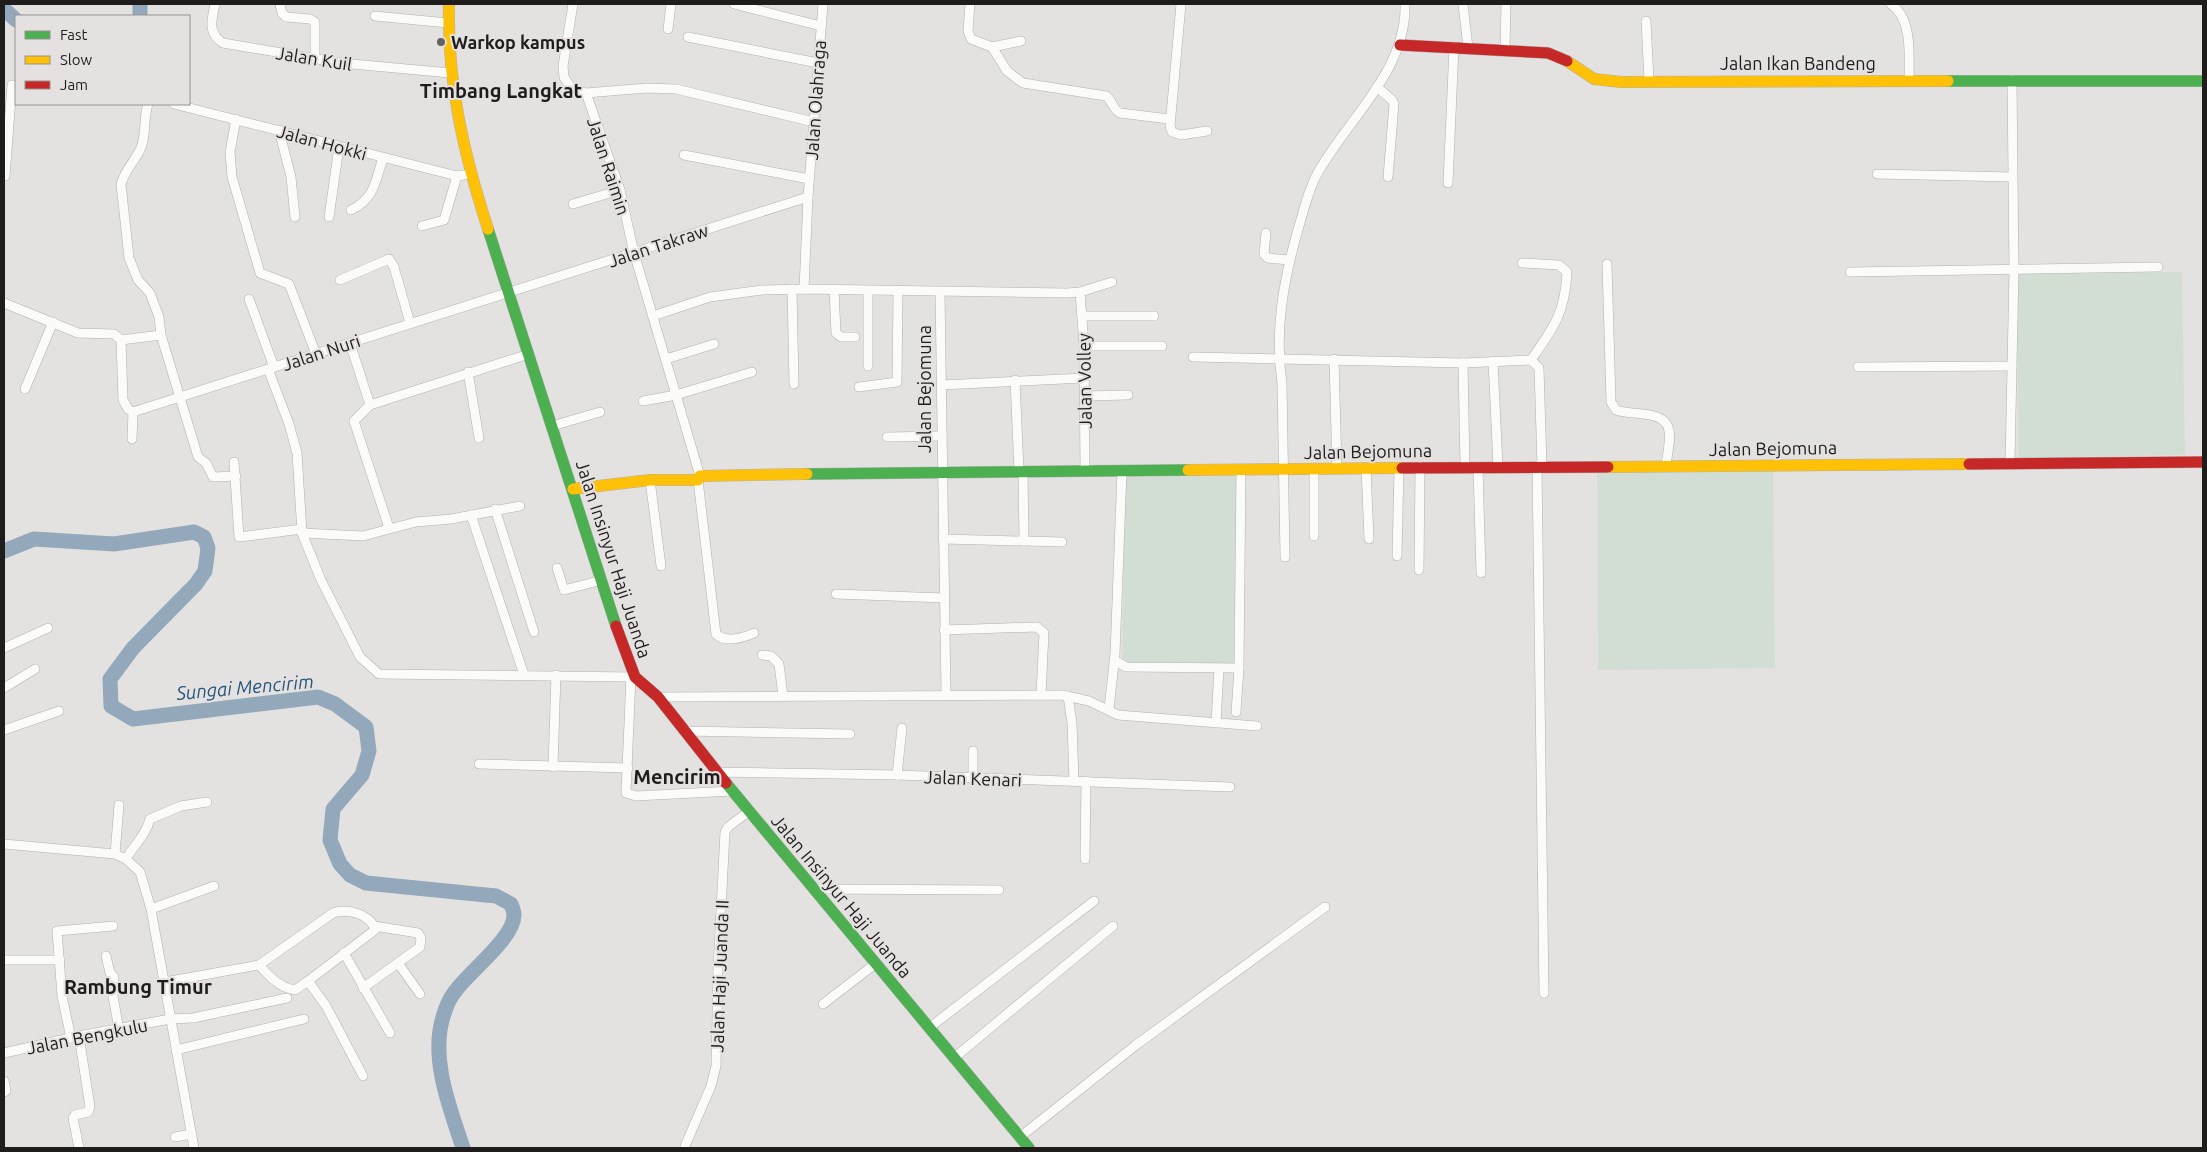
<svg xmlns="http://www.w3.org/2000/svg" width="2207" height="1152" font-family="Ubuntu,sans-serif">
<rect width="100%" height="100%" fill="#e4e2e1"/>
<g fill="#d2ded3">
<polygon points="2182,272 2185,455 2019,458 2016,274"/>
<polygon points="1773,471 1775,668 1598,670 1597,473"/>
<polygon points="1125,475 1237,476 1234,663 1122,662"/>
</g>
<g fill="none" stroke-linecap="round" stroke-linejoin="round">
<g stroke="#93a9bb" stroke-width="15">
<polyline points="140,4 140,16"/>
<polyline points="4,9 16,20"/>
<path d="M4,551l30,-12 80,5 80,-12 10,5 4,11 -3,23 -9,13 -63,64 -23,31 1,27 22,13 185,-22 17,7 31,23 3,24 -7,24 -29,34 -3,31 10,24 10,11 16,8 130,13 15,8c1,3 3,7 3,11 0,24 -47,58 -60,78 -5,6 -9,17 -11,24 -13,42 7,91 20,131"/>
</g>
<g stroke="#b2b0b0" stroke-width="10">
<g id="street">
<path d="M215,4c-3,15 -8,29 8,39l118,20 109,10"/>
<polyline points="573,4 563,66 564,77 573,91 586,93 647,88 676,89 814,122"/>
<polyline points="734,4 821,26"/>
<path d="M970,4l-2,27 3,8 21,8 15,24 16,12 83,13c7,5 6,13 14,17l49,6"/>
<polyline points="1181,4 1170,126 1172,132 1181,135 1207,131"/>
<polyline points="1463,4 1468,48"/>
<path d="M1891,4c22,15 18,53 18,77"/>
<polyline points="280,5 282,13 286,17 310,19 315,22 315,59"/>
<polyline points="375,16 448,23"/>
<polyline points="1646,21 1649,81"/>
<polyline points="668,29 671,4"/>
<polyline points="688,37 818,63"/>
<polyline points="992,47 1021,41"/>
<polyline points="1505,49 1506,4"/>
<polyline points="1377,87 1392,100 1394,104 1388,177"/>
<polyline points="586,93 620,190 634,253 700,476"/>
<path d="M148,104c-5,15 -1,32 -8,46 -6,12 -15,20 -19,34l8,74 9,22 12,13 9,24 2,18 37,122 8,6 7,14 23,-1"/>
<polyline points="174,104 457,176 470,174"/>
<polyline points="236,119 230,152 232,177 260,273 289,284 316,354"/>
<polyline points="279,130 291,177 295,217"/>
<polyline points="684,155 809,179"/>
<polyline points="1877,174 2012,177"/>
<polyline points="5,176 12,85"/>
<polyline points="1448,183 1454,47"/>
<polyline points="573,204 620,190"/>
<path d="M351,210c24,-12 24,-28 32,-52"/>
<polyline points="329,217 339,147"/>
<polyline points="422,226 444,220 457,176"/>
<polyline points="1266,233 1264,254 1268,258 1289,260"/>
<path d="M1522,263l37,2 8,7c-2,41 -13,55 -36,88"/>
<path d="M1607,264l4,138 5,8c9,3 18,3 27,4 36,3 26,25 23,52"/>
<polyline points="1850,272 2158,267"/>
<polyline points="340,280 389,259 394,267 410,323"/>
<polyline points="792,289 794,384"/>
<polyline points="804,289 808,197 823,4"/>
<polyline points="834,290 836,333 841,337 855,337"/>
<polyline points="940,292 946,694"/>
<polyline points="1080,292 1084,346 1085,471"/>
<polyline points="249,299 274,367"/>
<polyline points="4,303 78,333 114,334 121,340 123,400 128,409 133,412"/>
<polyline points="653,316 710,297 762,290 804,289 1067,293 1080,292 1112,282"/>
<polyline points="1082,316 1154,316"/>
<polyline points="121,340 161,335"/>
<polyline points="350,343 370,405"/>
<polyline points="1084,346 1162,346"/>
<polyline points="1193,357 1463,363 1531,360 1539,368 1542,466"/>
<polyline points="666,359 714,344"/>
<polyline points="1334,359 1337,469"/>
<polyline points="1493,361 1498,466"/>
<polyline points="1463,363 1465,467"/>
<polyline points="868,366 868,291"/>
<polyline points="1858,367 2012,366"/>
<polyline points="268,369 289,424 297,453 302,533 321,580 360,657 379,674 635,677"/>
<polyline points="468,372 479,438"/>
<polyline points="1015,380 1019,471"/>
<polyline points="942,385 1084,378"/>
<polyline points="859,387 897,382 898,292"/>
<polyline points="25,389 53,322"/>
<polyline points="1085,396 1128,395"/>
<polyline points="643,401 676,395 752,372"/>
<polyline points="133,412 808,197"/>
<polyline points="552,426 600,412"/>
<polyline points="887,437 942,436"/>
<polyline points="132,439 133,412"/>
<polyline points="234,462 239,537 302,529"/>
<polyline points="2010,463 2014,270 2012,80"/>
<polyline points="1537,466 1544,993"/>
<polyline points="1478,467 1481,573"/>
<polyline points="1366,468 1369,539"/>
<polyline points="1314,470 1314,536"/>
<polyline points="1023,471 1024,541"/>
<polyline points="650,480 661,566"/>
<path d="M698,480l18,154c9,9 27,4 38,-1"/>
<polyline points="495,509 534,632"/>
<polyline points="471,515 524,675"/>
<polyline points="389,528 354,421 370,405 529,354"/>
<polyline points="302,533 363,536 416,522 451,519 520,506"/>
<polyline points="943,539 1062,542"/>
<polyline points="1397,556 1399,468"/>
<path d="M1285,557l-3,-174c-8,-53 2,-105 17,-157 5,-17 9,-34 17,-50 30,-56 91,-104 89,-172"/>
<polyline points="557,568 564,590 602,580"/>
<polyline points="1419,570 1420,467"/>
<polyline points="836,594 944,598"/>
<polyline points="944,630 1037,627 1044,633 1041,695"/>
<polyline points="4,648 48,628"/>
<polyline points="762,655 771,656 779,664 783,696"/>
<polyline points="1114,660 1126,667 1239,668"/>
<polyline points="631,676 626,793 636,796 732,791"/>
<polyline points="4,688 35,669"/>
<polyline points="1068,696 1072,723 1074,781"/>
<polyline points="658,697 1062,695 1089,701 1118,715 1257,726"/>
<polyline points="1109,709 1115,654 1122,471"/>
<polyline points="1236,712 1239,668 1241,469"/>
<polyline points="1216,723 1219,668"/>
<polyline points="4,730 59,711"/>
<polyline points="686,731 850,734"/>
<polyline points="479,764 628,768"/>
<polyline points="553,767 556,675"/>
<polyline points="717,772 897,775 1230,787"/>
<polyline points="897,775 902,728"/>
<polyline points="973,779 973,751"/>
<polyline points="4,844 115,854 126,859 140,872 151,909 194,1148"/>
<polyline points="115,854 119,805"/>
<path d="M126,859c8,-14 20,-24 24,-40l31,-13 26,-4"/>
<polyline points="1085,859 1086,781"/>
<polyline points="813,889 999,890"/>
<polyline points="151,909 214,886"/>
<polyline points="344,953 390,1033"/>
<polyline points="106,956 110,973 114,977 113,996 119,1030"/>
<polyline points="4,960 60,960"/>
<polyline points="398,963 420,994"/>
<path d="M259,965c10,11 21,23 36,25l13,-9 18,25 37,70"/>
<path d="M165,982l94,-17 74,-52c14,-5 38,1 42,17l-67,51"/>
<polyline points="363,988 420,947 421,938 418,933 374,926"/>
<polyline points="823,1004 875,964"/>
<polyline points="929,1028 1094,901"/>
<polyline points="79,1036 90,1107 88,1112 75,1115 73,1118 79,1148"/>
<polyline points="71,1038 62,996 57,931 113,926"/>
<polyline points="176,1050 304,1019"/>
<polyline points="4,1053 79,1036 170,1019 193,1018 287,998"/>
<polyline points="954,1058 1113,926"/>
<polyline points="4,1081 6,1091 4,1092"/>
<polyline points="175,1137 192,1134"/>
<polyline points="1020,1137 1136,1045 1325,907"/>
<polyline points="685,1146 711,1086 716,1066 718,968 725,832 728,827 748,812"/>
</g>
</g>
<g stroke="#b2b0b0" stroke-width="12">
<g id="fast">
<polyline points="1948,81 2203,81"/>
<polyline points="488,229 616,626"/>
<polyline points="807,474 1188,470"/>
<polyline points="726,783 1029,1148"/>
</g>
</g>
<g stroke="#b2b0b0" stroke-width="12">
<g id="slow">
<path d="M449,4c-2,78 15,151 39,225"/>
<polyline points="1567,61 1594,79 1621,82 1948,81"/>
<polyline points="1608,467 1969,464"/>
<polyline points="1188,470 1402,468"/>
<polyline points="573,489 650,480 698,480 700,476 807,474"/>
</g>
</g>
<g stroke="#b2b0b0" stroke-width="12">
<g id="jam">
<polyline points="1400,45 1548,53 1567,61"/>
<polyline points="1969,464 2203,462"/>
<polyline points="1402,468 1608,467"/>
<polyline points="616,626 635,677 658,697 726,783"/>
</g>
</g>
<use href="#street" stroke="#fbfbfa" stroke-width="9"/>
<use href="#fast" stroke="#4caf50" stroke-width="11"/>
<use href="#slow" stroke="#ffc107" stroke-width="11"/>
<use href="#jam" stroke="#c62828" stroke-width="11"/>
</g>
<circle fill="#636261" stroke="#e5e1e0" stroke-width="2" cx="441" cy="42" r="5"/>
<g text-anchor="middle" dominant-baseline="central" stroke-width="4" stroke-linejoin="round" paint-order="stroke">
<g font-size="18" font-weight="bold" fill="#1e1d1c" stroke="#e5e1e0" text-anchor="start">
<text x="451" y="42">Warkop kampus</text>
</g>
<g font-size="18" fill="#1e1d1c" stroke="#e5e1e0">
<text transform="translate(314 58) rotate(9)">Jalan Kuil</text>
<text x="1798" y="63">Jalan Ikan Bandeng</text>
<text transform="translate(815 100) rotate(-86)">Jalan Olahraga</text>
<text transform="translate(322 142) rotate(15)">Jalan Hokki</text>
<text transform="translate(609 166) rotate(72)">Jalan Raimin</text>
<text transform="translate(658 245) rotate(-18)">Jalan Takraw</text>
<text transform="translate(321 352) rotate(-18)">Jalan Nuri</text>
<text transform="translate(1084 381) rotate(-91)">Jalan Volley</text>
<text transform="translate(924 389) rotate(-90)">Jalan Bejomuna</text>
<text transform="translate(1773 448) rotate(-1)">Jalan Bejomuna</text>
<text transform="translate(1368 451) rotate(-1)">Jalan Bejomuna</text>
<text transform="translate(614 559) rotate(72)">Jalan Insinyur Haji Juanda</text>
<text transform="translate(973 778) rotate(2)">Jalan Kenari</text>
<text transform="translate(842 896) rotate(50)">Jalan Insinyur Haji Juanda</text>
<text transform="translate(719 976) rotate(-88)">Jalan Haji Juanda II</text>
<text transform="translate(87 1036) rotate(-11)">Jalan Bengkulu</text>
</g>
<g font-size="19" font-style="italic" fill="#23577d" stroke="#e5e1e0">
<text transform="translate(245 687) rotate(-5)">Sungai Mencirim</text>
</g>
<g font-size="20" font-weight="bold" fill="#1e1d1c" stroke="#e5e1e0">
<text x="501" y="90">Timbang Langkat</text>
<text x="677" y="776">Mencirim</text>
<text x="138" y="986">Rambung Timur</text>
</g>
</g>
<rect width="2207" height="1152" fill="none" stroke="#1e1d1c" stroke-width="10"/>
<rect x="15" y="15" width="175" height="90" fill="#e5e1e0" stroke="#959392"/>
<rect x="25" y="31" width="25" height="8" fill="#4caf50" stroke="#959392"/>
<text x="60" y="40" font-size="15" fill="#1e1d1c">Fast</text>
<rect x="25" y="56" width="25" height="8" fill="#ffc107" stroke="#959392"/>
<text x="60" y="65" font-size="15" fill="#1e1d1c">Slow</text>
<rect x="25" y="81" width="25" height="8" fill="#c62828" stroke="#959392"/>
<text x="60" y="90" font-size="15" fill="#1e1d1c">Jam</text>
</svg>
